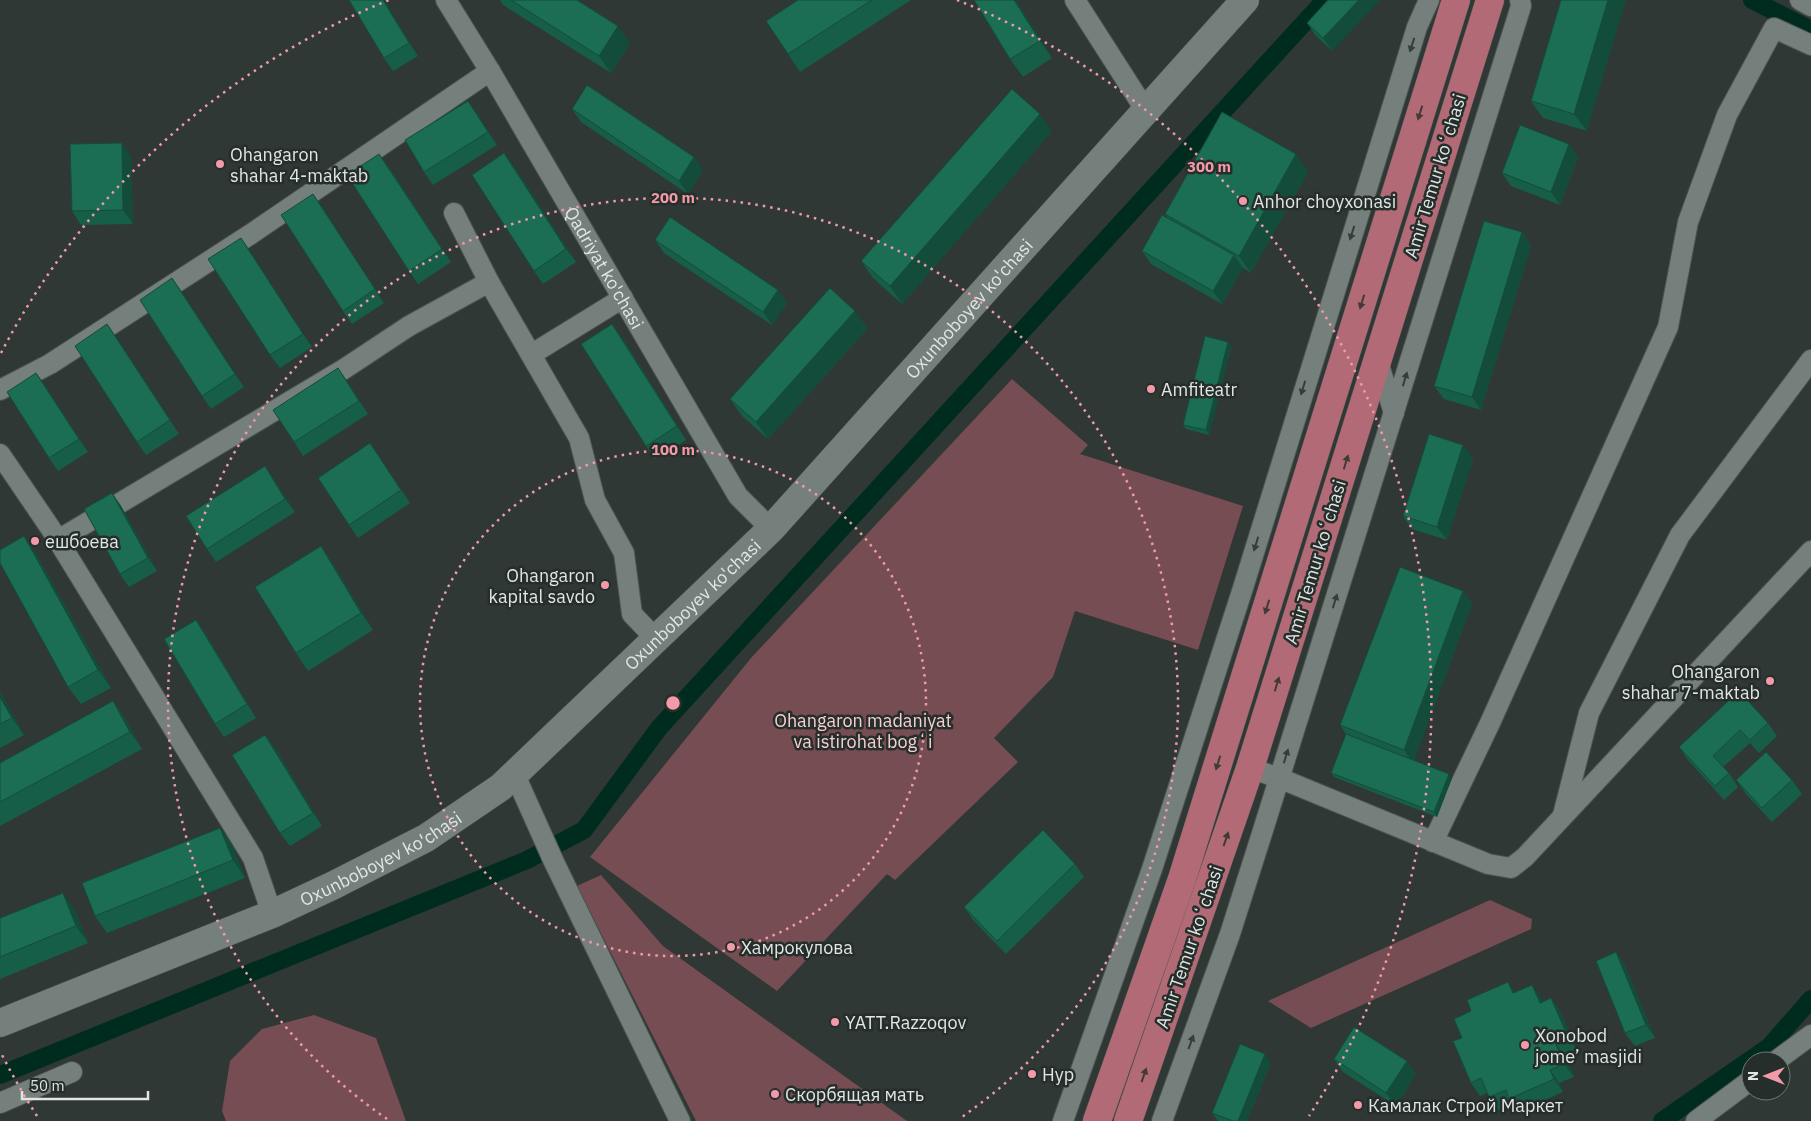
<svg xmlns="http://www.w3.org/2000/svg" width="1811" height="1121" font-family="'IBM Plex Sans',sans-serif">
<rect width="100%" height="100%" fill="#2f3834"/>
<g fill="#764d53">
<polygon points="1012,379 1088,445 1080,454 1243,506 1198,650 1075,611 1053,677 994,738 1018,762 895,880 887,874 777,991 590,857 751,658"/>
<polygon points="601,875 663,946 907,1121 696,1121 577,886"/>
<polygon points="1490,900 1532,919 1531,929 1311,1028 1268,1001"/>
<polygon points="314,1015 376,1038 406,1121 226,1121 222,1111 230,1061 262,1029"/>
</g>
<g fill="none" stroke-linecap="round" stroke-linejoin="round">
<g stroke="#002c1f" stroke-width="18">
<polyline points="1752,0 1811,30"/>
<polyline points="0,1075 527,860 584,830 659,728 1325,0"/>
<polyline points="1662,1121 1769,1047 1811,999"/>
</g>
<g stroke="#4c5350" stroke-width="22">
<g id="minor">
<path id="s1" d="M446,0l44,71 248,425 33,33"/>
<polyline points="1075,0 1146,111"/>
<polyline points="1800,0 1811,6"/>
<polyline points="454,213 489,282 579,438 595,500 624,553 632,614 656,639"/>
<polyline points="532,354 623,298"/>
<polyline points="1378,362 1394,413"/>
<polyline points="0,390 50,364 251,234 490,71"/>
<polyline points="0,454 51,529 253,858 272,914"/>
<polyline points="58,540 344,369 409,326 489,282"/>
<polyline points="1250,768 1279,778 1488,864 1511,868 1525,857 1811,551"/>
<polyline points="515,775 554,862 680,1121"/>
<polyline points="1563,815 1589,713 1680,535 1811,360"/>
<polyline points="1433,842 1490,723 1668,327 1688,222 1727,115 1774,28 1811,45"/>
<polyline points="1776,1061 1811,1035"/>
<polyline points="0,1103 72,1072"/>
<polyline points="1063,1121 1152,869 1243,588 1417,27 1429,0"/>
<polyline points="1162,1121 1230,934 1264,827 1521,6 1520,0"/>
<polyline points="1696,1121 1751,1080"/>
</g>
</g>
<g stroke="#4c5350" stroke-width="29">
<g id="secondary">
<path id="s2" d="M0,1023l272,-109 62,-29 92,-47 75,-51 270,-258 474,-529"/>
</g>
</g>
<g stroke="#4c5350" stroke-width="29">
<g id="trunk">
<polyline points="1097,1121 1182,879 1456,0"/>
<polyline points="1128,1121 1250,768 1490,0"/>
</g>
</g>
<use href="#minor" stroke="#757f7b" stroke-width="20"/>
<use href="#secondary" stroke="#757f7b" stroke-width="28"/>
<use href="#trunk" stroke="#b26a76" stroke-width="28"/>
</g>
<g fill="#175e48">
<polygon points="349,0 384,0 418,56 393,71 384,58"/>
<polygon points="500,0 577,0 630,43 611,73 503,5"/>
<polygon points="798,0 911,0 800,72 788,54"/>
<polygon points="1016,0 1052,58 1023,77 1010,59"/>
<polygon points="1328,0 1332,51 1316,36 1307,23"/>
<polygon points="1561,0 1587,131 1543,118 1531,101"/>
<polygon points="468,101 497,145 433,185 424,172"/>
<polygon points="572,109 694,157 703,171 688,194 581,122"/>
<polygon points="1052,131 902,304 873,278 861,261"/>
<polygon points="1569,144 1578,157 1560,205 1511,186 1502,173"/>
<polygon points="1296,154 1308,172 1251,273 1243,268 1222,304 1151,264 1142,251 1168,218 1165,214"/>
<polygon points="131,156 133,224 81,225 72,211"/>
<polygon points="514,166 576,262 543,284 534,271"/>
<polygon points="389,167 451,262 418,284 409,271"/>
<polygon points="322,207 384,303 352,324 343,311"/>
<polygon points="1522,232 1531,246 1481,410 1444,399 1434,386"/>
<polygon points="241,238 312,347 280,368 270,355"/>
<polygon points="655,240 778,290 787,303 772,325 664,253"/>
<polygon points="172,278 244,387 211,409 202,396"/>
<polygon points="868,328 768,439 742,416 730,399"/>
<polygon points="622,337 686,440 655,459 646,446"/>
<polygon points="117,338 179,434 146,455 137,442"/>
<polygon points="1231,347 1209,435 1186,429 1183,425"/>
<polygon points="36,373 88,452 58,471 49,458"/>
<polygon points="347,381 368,414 303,456 294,442"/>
<polygon points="370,443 410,503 358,538 349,525"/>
<polygon points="1463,445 1473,459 1447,540 1412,529 1403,516"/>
<polygon points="265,466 295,512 216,562 207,549"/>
<polygon points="112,493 121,506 157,571 129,587 120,574"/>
<polygon points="24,536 36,554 111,688 81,704 68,687"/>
<polygon points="321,546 333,564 373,630 308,671 296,653"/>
<polygon points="1463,591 1472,604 1414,760 1452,778 1437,817 1334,777 1331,773 1346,734 1340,725"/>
<polygon points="196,620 205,633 256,718 224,737 215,724"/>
<polygon points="0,692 24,735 0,748"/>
<polygon points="113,701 125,718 142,749 0,826 0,763"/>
<polygon points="1768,723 1777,736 1759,753 1750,743 1723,767 1729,773 1738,787 1724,800 1688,760 1679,747"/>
<polygon points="265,735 275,748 322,826 290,846 280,833"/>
<polygon points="1736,780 1792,780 1802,794 1772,822 1746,794"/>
<polygon points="220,828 232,845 245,878 107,933 95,916"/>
<polygon points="1075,864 1084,877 1006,954 973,920 964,907"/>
<polygon points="75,910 88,943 0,979 0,918"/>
<polygon points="1616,952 1625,966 1655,1038 1635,1046 1625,1033"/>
<polygon points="1532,985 1543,1002 1551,998 1560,1011 1578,1052 1566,1058 1574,1077 1559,1083 1563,1092 1518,1112 1513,1104 1498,1110 1489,1097 1487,1093 1480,1096 1471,1083 1462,1038 1515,992"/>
<polygon points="1334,1059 1416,1074 1396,1106 1343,1072"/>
<polygon points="1271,1063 1247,1121 1218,1121 1212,1113"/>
</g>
<g fill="#134c3b">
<polygon points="383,0 384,0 418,56 409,43"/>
<polygon points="1014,0 1016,0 1052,58 1040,41"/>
<polygon points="1359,0 1380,0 1332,51 1323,38"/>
<polygon points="1608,0 1626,0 1587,131 1574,114"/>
<polygon points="618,26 630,43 611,73 599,56"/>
<polygon points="468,101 478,114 497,145 488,132"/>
<polygon points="1040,114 1052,131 902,304 890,286"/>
<polygon points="122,143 131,156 133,224 123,210"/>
<polygon points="1569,144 1578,157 1560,205 1551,192"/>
<polygon points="504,153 514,166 576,262 566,249"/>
<polygon points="379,154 389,167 451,262 442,249"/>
<polygon points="1296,154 1308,172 1251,273 1239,256"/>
<polygon points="694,157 703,171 688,194 679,181"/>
<polygon points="313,194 322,207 384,303 375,289"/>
<polygon points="1522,232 1531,246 1481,410 1472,397"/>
<polygon points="241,238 250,251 312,347 303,334"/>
<polygon points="1234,255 1243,268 1222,304 1213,291"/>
<polygon points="172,278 182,292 244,387 235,374"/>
<polygon points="778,290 787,303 772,325 763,312"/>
<polygon points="855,311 868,328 768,439 756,422"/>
<polygon points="107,324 117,338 179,434 170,420"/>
<polygon points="612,324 622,337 686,440 677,426"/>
<polygon points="1228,342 1231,347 1209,435 1206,430"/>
<polygon points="338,368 347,381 368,414 359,401"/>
<polygon points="36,373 46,386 88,452 79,439"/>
<polygon points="1463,445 1473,459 1447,540 1437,527"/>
<polygon points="265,466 274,479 295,512 285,499"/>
<polygon points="112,493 121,506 157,571 148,558"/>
<polygon points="24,536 36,554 111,688 98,670"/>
<polygon points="321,546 333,564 373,630 361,613"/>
<polygon points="1463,591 1472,604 1413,763 1404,750"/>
<polygon points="196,620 205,633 256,718 247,704"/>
<polygon points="0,692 24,735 12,718 0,697"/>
<polygon points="113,701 125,718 142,749 130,732"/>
<polygon points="265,735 275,748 322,826 313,813"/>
<polygon points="1449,774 1452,778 1437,817 1434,812"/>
<polygon points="220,828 232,845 245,878 233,860"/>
<polygon points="63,893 75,910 88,943 76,926"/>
<polygon points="1616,952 1625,966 1655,1038 1646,1025"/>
<polygon points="1508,982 1517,995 1513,993"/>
<polygon points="1532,985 1541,998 1549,1016 1540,1003"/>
<polygon points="1551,998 1560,1011 1578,1052 1569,1039"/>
<polygon points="1556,1044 1566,1058 1574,1077 1564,1064"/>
<polygon points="1265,1054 1271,1063 1247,1121 1238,1121"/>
<polygon points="1407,1061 1416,1074 1396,1106 1386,1093"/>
<polygon points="1550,1070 1559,1083 1563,1092 1554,1079"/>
</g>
<g fill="#1b6d54" stroke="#134c3b">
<polygon points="349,0 383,0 409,43 384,58"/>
<polygon points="511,0 577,0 618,26 599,56"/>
<polygon points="798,0 872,0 788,54 766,21"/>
<polygon points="974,0 1014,0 1040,41 1010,59"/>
<polygon points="1328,0 1359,0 1323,38 1307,23"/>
<polygon points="1561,0 1608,0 1574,114 1531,101"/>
<polygon points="587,85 694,157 679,181 572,109"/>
<polygon points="1012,89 1040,114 890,286 861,261"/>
<polygon points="468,101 488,132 424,172 405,140"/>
<polygon points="1222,112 1296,154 1239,256 1165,214"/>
<polygon points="1520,125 1569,144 1551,192 1502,173"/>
<polygon points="122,143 123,210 72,211 70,144"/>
<polygon points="504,153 566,249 534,271 472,175"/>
<polygon points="379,154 442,249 409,271 347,175"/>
<polygon points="313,194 375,289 343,311 281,215"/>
<polygon points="1162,215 1234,255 1213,291 1142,251"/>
<polygon points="670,217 778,290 763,312 655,240"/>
<polygon points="1484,221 1522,232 1472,397 1434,386"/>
<polygon points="241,238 303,334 270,355 208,259"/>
<polygon points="172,278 235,374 202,396 140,300"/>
<polygon points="830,288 855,311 756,422 730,399"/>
<polygon points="107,324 170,420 137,442 75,346"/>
<polygon points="612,324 677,426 646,446 581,344"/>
<polygon points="1205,336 1228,342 1206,430 1183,425"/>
<polygon points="338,368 359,401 294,442 273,410"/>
<polygon points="36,373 79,439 49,458 7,392"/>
<polygon points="1429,434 1463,445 1437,527 1403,516"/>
<polygon points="370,443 401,490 349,525 318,478"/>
<polygon points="265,466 285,499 207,549 186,516"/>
<polygon points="112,493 148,558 120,574 84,509"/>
<polygon points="24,536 98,670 68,687 0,563 0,550"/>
<polygon points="321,546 361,613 296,653 255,587"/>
<polygon points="1400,567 1463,591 1404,750 1340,725"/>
<polygon points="196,620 247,704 215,724 164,639"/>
<polygon points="1739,691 1768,723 1750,740 1740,730 1713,756 1729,773 1715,786 1679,747"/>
<polygon points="0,697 12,718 0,724"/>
<polygon points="113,701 130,732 0,802 0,763"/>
<polygon points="1346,734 1449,774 1434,812 1331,773"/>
<polygon points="265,735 313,813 280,833 232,755"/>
<polygon points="1766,752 1792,780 1762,808 1736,780"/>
<polygon points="220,828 233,860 95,916 82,883"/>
<polygon points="1043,830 1075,864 997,941 964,907"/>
<polygon points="63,893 76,926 0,957 0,918"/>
<polygon points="1616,952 1646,1025 1625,1033 1596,961"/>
<polygon points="1508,982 1513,993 1532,985 1540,1003 1551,998 1569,1039 1556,1044 1564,1064 1550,1070 1554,1079 1509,1099 1506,1090 1489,1097 1481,1078 1471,1083 1453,1041 1462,1038 1454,1019 1471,1011 1467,1000"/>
<polygon points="1354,1027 1407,1061 1386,1093 1334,1059"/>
<polygon points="1240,1044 1265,1054 1238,1121 1233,1121 1212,1113"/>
</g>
<defs><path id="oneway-solid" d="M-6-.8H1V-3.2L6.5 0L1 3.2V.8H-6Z" transform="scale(1.25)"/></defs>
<g fill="#353e3a">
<use href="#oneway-solid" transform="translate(1412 45) rotate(108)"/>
<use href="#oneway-solid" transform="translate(1352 233) rotate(108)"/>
<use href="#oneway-solid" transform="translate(1405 379) rotate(-73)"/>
<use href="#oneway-solid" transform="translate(1303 388) rotate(107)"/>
<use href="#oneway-solid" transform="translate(1256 544) rotate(107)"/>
<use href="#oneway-solid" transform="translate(1335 601) rotate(-73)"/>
<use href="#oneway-solid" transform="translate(1286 756) rotate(-73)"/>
<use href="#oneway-solid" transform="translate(1191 1042) rotate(-70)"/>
</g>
<g fill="#413a39">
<use href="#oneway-solid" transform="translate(1420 113) rotate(107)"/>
<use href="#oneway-solid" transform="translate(1362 302) rotate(107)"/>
<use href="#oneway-solid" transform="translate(1346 462) rotate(-73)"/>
<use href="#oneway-solid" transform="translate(1267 607) rotate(107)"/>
<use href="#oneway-solid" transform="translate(1277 684) rotate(-73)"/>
<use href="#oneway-solid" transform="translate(1218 763) rotate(107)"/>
<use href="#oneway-solid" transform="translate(1226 839) rotate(-71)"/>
<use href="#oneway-solid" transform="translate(1144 1075) rotate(-71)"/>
</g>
<g fill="none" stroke="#f39aa8" stroke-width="2.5" stroke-dasharray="2.5 5">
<circle cx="673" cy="703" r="253"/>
<path d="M387 1119A505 505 0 1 1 959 1119"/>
<path d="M37 1116A758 758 0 0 1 1 1053M1 353A758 758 0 0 1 389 0M957 0A758 758 0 0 1 1309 1116"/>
</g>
<g fill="#f39aa8" stroke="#252e2a" stroke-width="2">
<circle cx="220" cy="164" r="5"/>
<circle cx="1243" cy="201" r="5"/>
<circle cx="1151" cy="389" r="5"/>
<circle cx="35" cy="541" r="5"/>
<circle cx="605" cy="585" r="5"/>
<circle cx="1770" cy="681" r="5"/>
<circle cx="731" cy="947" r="5"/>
<circle cx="835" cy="1022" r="5"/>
<circle cx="1525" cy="1045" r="5"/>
<circle cx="1032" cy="1074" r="5"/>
<circle cx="775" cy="1094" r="5"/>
<circle cx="1358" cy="1105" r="5"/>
</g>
<g text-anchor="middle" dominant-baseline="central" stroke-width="5" stroke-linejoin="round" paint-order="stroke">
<g font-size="18" fill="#e1e6e4" stroke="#252e2a" text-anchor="start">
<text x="230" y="154">Ohangaron<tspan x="230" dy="21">shahar 4-maktab</tspan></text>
<text x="1253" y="201">Anhor choyxonasi</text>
<text x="1161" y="389">Amfiteatr</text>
<text x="45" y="541">ешбоева</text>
<text x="595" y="575" text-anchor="end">Ohangaron<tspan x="595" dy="21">kapital savdo</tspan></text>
<text x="1760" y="671" text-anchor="end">Ohangaron<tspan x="1760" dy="21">shahar 7-maktab</tspan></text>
<text x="741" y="947">Хамрокулова</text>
<text x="845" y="1022">YATT.Razzoqov</text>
<text x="1535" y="1035">Xonobod<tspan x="1535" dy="21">jome’ masjidi</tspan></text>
<text x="1042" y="1074">Нур</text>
<text x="785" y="1094">Скорбящая мать</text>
<text x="1368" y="1105">Камалак Строй Маркет</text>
</g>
<g font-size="18" fill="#e1e6e4" stroke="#252e2a">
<text transform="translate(1435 176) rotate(-73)">Amir Temur koʻchasi</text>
<text stroke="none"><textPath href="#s1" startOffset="311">Qadriyat ko'chasi</textPath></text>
<text stroke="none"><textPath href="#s2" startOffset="1225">Oxunboboyev ko'chasi</textPath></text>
<text transform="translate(1315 562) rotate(-73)">Amir Temur koʻchasi</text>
<text stroke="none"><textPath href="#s2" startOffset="820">Oxunboboyev ko'chasi</textPath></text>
<text stroke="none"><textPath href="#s2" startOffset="415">Oxunboboyev ko'chasi</textPath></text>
<text transform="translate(1189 947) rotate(-71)">Amir Temur koʻchasi</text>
</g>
<g font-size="18" fill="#f7ced3" stroke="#252e2a">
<text x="863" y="720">Ohangaron madaniyat<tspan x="863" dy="21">va istirohat bogʻi</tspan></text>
</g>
</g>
<circle cx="673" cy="703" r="8" fill="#f39aa8" stroke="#252e2a" stroke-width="2.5"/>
<g font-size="15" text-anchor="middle" font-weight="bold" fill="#f39aa8" stroke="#252e2a" stroke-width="5" stroke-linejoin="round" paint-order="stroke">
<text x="1209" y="172">300 m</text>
<text x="673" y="203">200 m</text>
<text x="673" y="455">100 m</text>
</g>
<g transform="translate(1766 1076) rotate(270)"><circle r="24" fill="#252e2a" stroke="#707874"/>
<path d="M0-4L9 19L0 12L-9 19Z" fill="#f39aa8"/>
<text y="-8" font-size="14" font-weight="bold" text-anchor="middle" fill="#e1e6e4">N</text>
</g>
<path d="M22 1091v8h126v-8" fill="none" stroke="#e1e6e4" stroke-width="2.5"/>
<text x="30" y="1091" font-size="15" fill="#e1e6e4" stroke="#252e2a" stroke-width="4" paint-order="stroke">50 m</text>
</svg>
